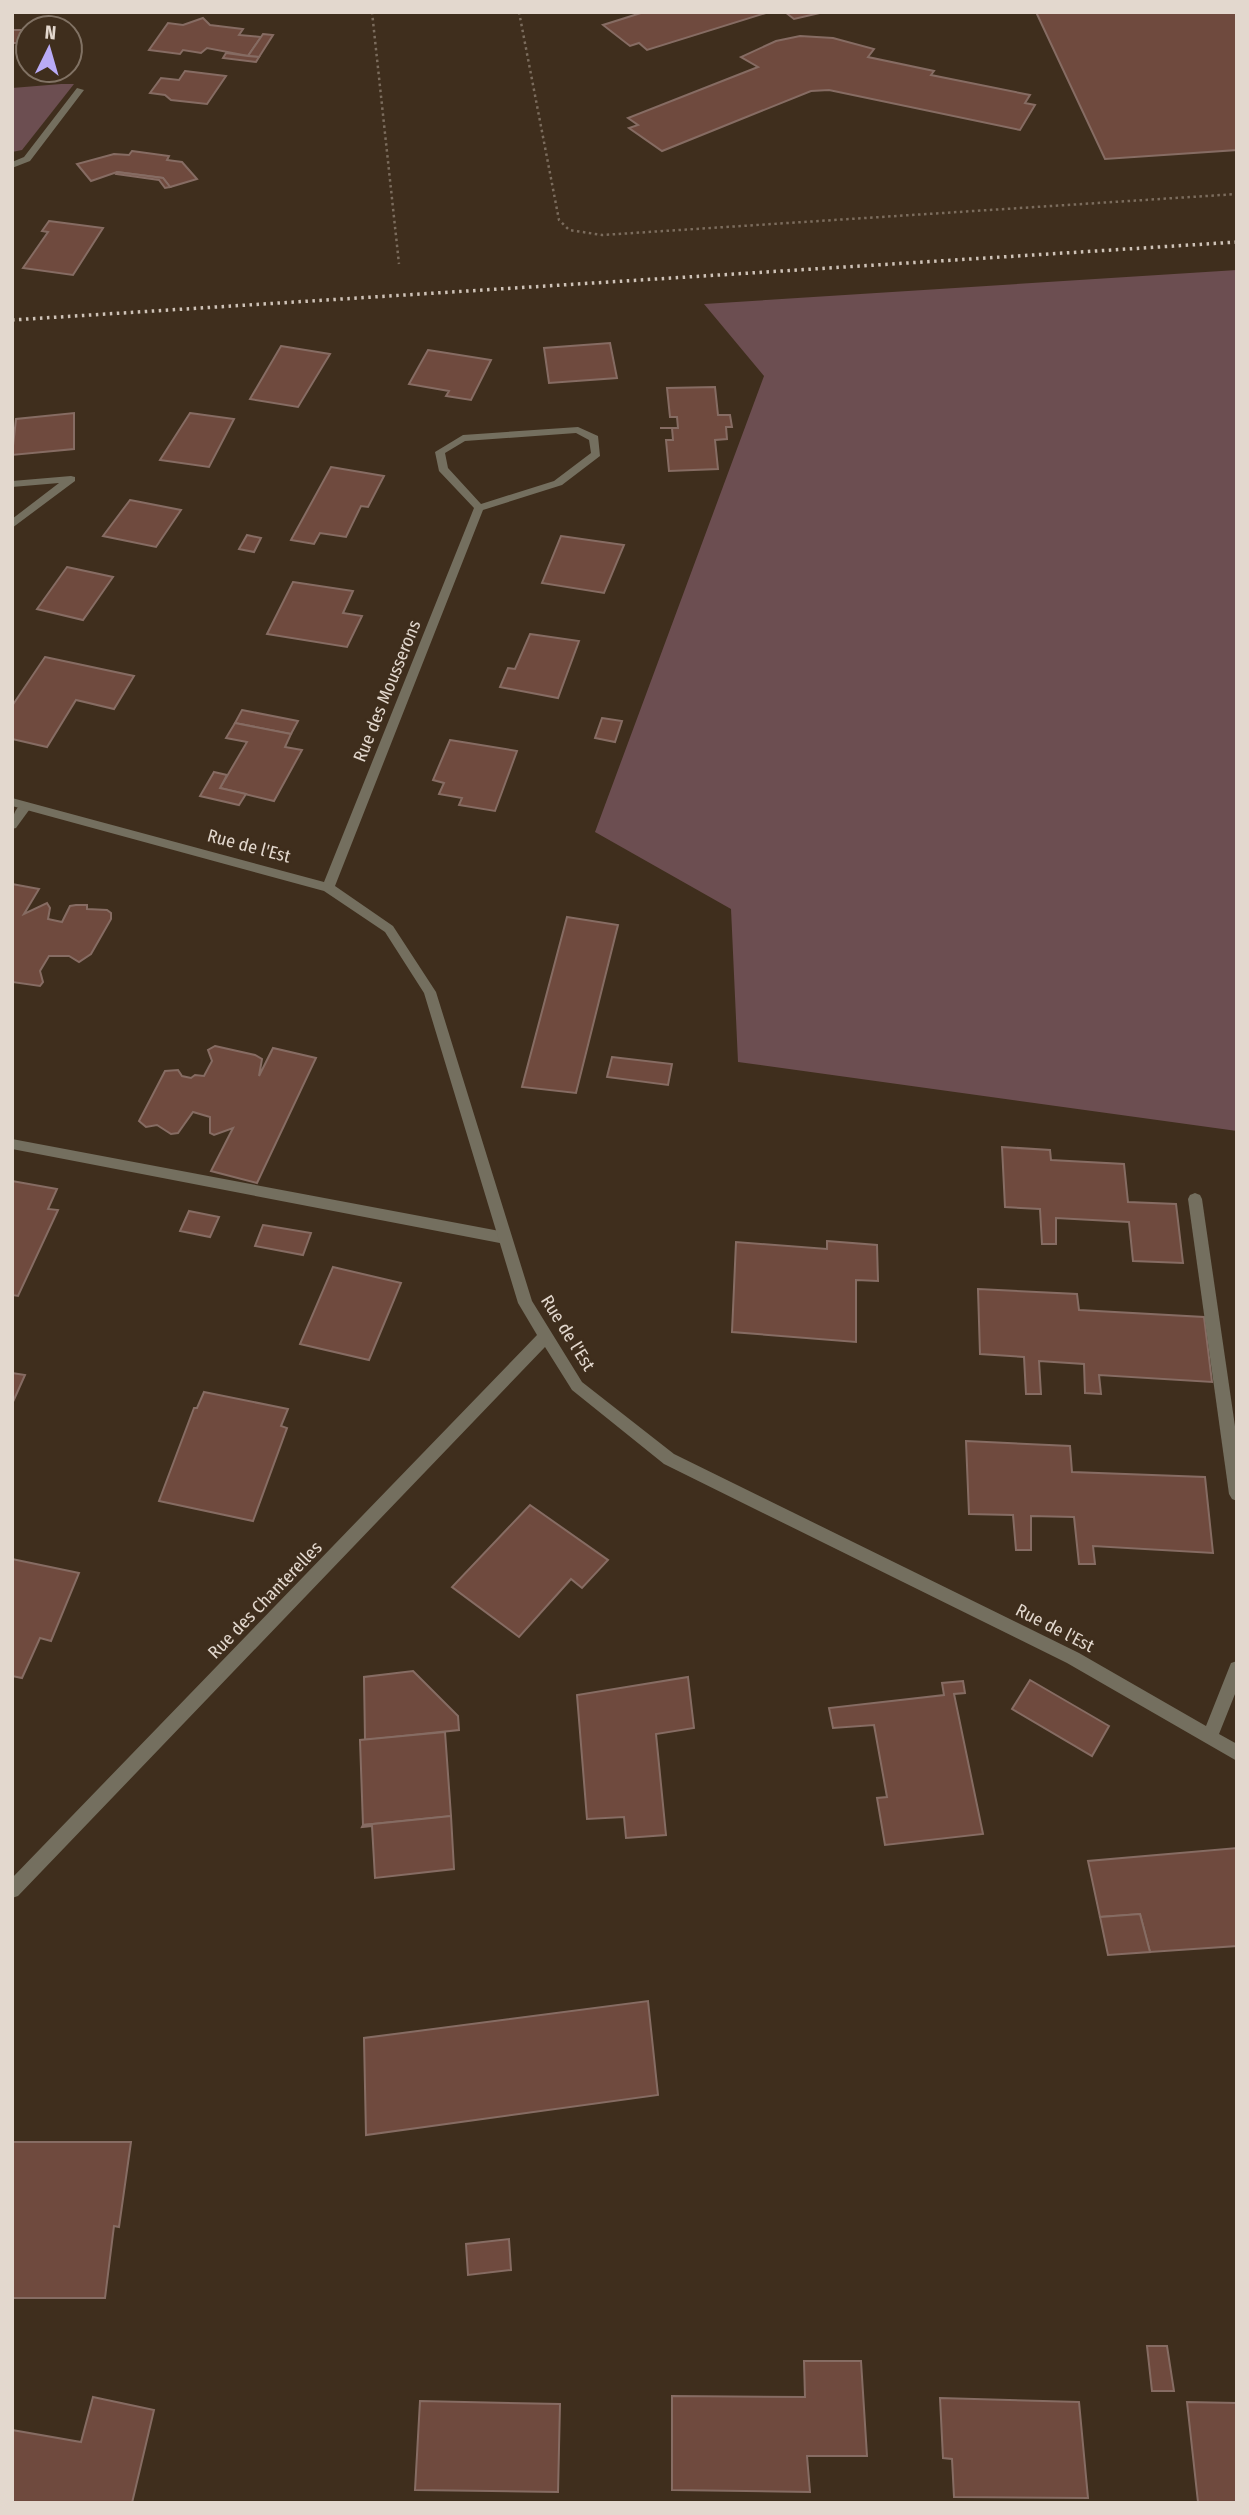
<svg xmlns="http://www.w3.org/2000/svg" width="1249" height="2515" font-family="'Fira Sans Condensed',sans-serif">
<rect width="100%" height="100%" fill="#3f2e1d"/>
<g fill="#6c4e51">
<polygon points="61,84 74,84 22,150 12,152 12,88"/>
<polygon points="1237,270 1237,1131 738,1062 731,909 595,832 764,376 704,304"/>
</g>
<g fill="#6f4a3e" stroke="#866c63" stroke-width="2">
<polygon points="644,12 769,12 647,50 639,43 630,46 603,25"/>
<polygon points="785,12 824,12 794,19"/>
<polygon points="1036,12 1237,12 1237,150 1105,159"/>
<polygon points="203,18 210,25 243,29 239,35 261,37 248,56 207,48 201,53 183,50 180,54 149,50 168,23 183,25"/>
<polygon points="12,30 24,30 20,43 12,43"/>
<polygon points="263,34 273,35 259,57 248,56"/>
<polygon points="800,36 833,38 874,49 868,57 934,71 931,75 1030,95 1025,103 1035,105 1020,130 829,90 811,91 662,151 629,128 638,125 628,118 758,67 741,57 776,41"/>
<polygon points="226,53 248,56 259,57 256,62 223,58"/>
<polygon points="185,71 226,76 207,104 171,100 165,95 150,93 161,78 179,80"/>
<polygon points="132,151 169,156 167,160 182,162 197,179 170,187 163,178 117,172 91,181 77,164 114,154 129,155"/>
<polygon points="117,172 163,178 170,187 165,188 159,180 116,174"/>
<polygon points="49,221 103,228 73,275 23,268 48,232 42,231"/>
<polygon points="610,343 617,378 549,383 544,348"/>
<polygon points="281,346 330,354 298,407 250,399"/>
<polygon points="428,350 491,360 471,400 446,396 449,391 409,384"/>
<polygon points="715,387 718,415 730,415 732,427 726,427 727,439 715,440 718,469 669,471 666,440 673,440 672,428 660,428 678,428 677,417 670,417 667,388"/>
<polygon points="74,413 74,449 12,455 16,419"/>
<polygon points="190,413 234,419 209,467 160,460"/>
<polygon points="331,467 384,476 368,507 361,506 346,537 320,533 314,544 291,540"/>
<polygon points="130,500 181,510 156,547 103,536"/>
<polygon points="247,535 261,538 254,552 239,549"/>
<polygon points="561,536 624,545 604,593 542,583"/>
<polygon points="67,567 113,577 83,620 37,609"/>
<polygon points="293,582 353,591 343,613 362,616 347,647 267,634"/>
<polygon points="530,634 579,641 558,698 500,687 508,668 515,669"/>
<polygon points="45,657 134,676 114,709 76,700 47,747 12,739 12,706"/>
<polygon points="242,710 298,721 291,734 235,723"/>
<polygon points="602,718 622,721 615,742 595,738"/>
<polygon points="235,723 291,734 285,747 302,750 274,801 220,788 247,742 226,738"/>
<polygon points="450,740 517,751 495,811 459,805 462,798 439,794 444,783 433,780"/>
<polygon points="214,772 227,775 220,788 246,794 239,805 200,796"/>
<polygon points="12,884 39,889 24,914 47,903 50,908 48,919 62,922 70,906 76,905 87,905 87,909 107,910 111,913 111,919 91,954 79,962 69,956 49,956 40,971 43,982 40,986 12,982"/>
<polygon points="567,917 618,925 576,1093 522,1087"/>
<polygon points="215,1046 255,1055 262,1059 259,1076 273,1048 316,1058 257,1183 211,1171 233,1128 214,1135 210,1133 210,1117 193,1112 178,1133 171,1134 157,1125 146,1127 139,1121 165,1071 178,1070 182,1076 191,1078 195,1075 204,1076 212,1061 208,1050"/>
<polygon points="612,1057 672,1064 668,1085 607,1077"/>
<polygon points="1002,1147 1050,1150 1051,1160 1124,1164 1128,1202 1176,1204 1183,1263 1133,1261 1129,1222 1056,1218 1056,1244 1042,1244 1040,1209 1005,1207"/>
<polygon points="12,1181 57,1189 48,1209 58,1210 18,1296 12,1295"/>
<polygon points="189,1211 219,1217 210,1237 180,1231"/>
<polygon points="263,1225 311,1233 303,1255 255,1246"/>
<polygon points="827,1241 877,1245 878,1281 856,1280 856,1342 732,1332 736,1242 827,1249"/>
<polygon points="333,1267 401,1283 369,1360 300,1344"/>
<polygon points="978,1289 1077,1294 1079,1310 1204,1317 1212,1382 1099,1375 1101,1394 1085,1393 1084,1364 1039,1361 1041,1394 1026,1394 1024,1357 980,1354"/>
<polygon points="12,1373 25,1375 12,1404"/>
<polygon points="204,1392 288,1409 281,1426 287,1428 253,1521 159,1501 194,1408 197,1408"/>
<polygon points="966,1441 1070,1446 1072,1472 1205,1477 1213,1553 1093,1546 1095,1564 1079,1564 1074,1517 1031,1516 1031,1550 1016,1550 1013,1515 969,1514"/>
<polygon points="530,1505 608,1560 582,1588 571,1579 519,1637 452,1587"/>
<polygon points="12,1559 79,1573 51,1641 40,1638 22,1678 12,1676"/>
<polygon points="413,1671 458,1716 459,1730 365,1740 364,1677"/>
<polygon points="688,1677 694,1728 656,1734 666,1835 626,1838 624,1817 587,1819 577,1695"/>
<polygon points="1030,1680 1109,1726 1092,1756 1012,1709"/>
<polygon points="963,1681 965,1693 954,1694 983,1834 885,1845 877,1798 887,1797 874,1725 833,1728 829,1708 944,1695 942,1683"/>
<polygon points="445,1732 451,1816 363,1825 360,1740"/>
<polygon points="451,1816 454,1869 375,1878 372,1826 362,1827 363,1825"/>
<polygon points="1237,1848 1237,1946 1150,1952 1140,1914 1100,1917 1088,1861"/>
<polygon points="1140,1914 1150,1952 1108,1955 1100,1917"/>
<polygon points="648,2001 658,2095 366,2135 364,2038"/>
<polygon points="12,2142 131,2142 119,2227 114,2226 105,2298 12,2298"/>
<polygon points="509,2239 511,2270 468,2275 466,2244"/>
<polygon points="1147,2346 1167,2346 1174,2391 1152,2391"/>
<polygon points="804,2361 861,2361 867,2456 807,2456 810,2492 672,2490 672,2396 805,2397"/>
<polygon points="93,2397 154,2410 132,2503 12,2503 12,2430 81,2442"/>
<polygon points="940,2398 1079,2402 1088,2498 954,2497 952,2459 943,2458"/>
<polygon points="420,2401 560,2404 558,2492 415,2490"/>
<polygon points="1187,2402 1237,2403 1237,2503 1198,2502"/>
</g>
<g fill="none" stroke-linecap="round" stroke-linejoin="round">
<g stroke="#7b6c5d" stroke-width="2.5" stroke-dasharray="2.5 3.5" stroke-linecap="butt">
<polyline points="372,12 399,264"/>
<polyline points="519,12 559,220 569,230 602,235 1237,194"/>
</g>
<g fill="#746f5f" fill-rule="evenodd">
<path d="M26,802l6,4 -16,22 -4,1c0,-11 2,-23 14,-27z"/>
<polygon points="12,1139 505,1232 510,1234 512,1238 510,1242 505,1244 12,1149"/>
</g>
<g fill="#746f5f" fill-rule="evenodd">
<polygon points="77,88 84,90 30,161 12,168 12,162 24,157"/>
<path d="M578,427l20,9 2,20 -38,29 -79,25 -148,376 58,40 43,66 96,309 50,81 92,72 405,199 127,73 25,-63 6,-2v28l-18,45 18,10v17l-170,-98 -403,-199 -92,-74 -27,-43 -527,549 -6,2v-20l525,-543 -19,-32 -94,-310 -39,-61 -61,-41 -312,-85v-8l312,84 150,-374 -35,-37 -4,-19 28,-17zM576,433l13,7 2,13 -37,28 -73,23 -33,-36 -3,-15 20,-12z"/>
<polygon points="71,476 75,477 75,481 12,528 12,519 59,483 12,487 12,481"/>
<polygon points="1195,1193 1200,1195 1202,1199 1237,1440 1237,1501 1232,1499 1229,1494 1188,1199 1190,1195"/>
</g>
<polyline stroke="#cec2b7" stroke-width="3.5" stroke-dasharray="2.5 4.5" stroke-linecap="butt" points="12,320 1237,242"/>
</g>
<g text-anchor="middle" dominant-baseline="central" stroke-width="5" stroke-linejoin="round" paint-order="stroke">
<g font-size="18" fill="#e3d8ce" stroke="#3f2e1d">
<text transform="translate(387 691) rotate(-68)">Rue des Mousserons</text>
<text transform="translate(249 846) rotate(15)">Rue de l'Est</text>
<text transform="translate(568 1333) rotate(58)">Rue de l'Est</text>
<text transform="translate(265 1600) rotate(-46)">Rue des Chanterelles</text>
<text transform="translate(1055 1628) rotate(27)">Rue de l'Est</text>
</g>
</g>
<rect width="1249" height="2515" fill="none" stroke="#e3d8ce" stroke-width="28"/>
<g transform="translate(49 49) rotate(5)"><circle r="33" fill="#3f2e1d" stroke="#817264" stroke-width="2"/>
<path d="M0-5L12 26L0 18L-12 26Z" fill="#b9abf7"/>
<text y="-10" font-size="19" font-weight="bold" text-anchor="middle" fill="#e3d8ce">N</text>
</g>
</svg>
